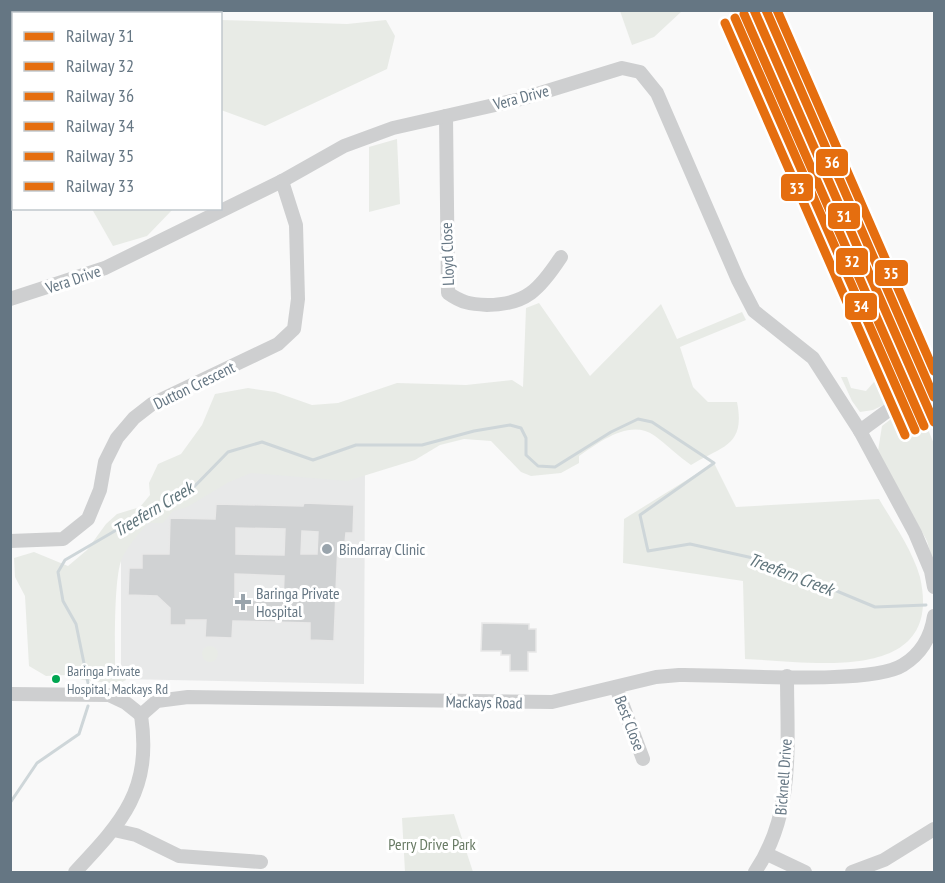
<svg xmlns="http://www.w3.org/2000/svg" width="945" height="883" font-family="'PT Sans Narrow',sans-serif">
<rect width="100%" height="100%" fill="#f9f9f9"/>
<polygon fill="#e8e9e9" points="222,464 365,467 364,684 121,679 121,526"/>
<g fill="#e8ebe6">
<polygon points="11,10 51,11 49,13 14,14 13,145 10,144"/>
<polygon points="620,11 620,10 682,11 654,37 632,45"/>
<polygon points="221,20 347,24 386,20 395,36 387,69 265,126 221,110"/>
<polygon points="397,139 400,204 369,212 369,147"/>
<polygon points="92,209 173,209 147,236 113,246"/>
<path d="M539,303l51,73 71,-72 16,35 65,-27 4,8 -66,27 13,40 15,15h29c9,45 -16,44 -46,63 -13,-9 -24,-20 -36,-29 -25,-18 -55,6 -76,20v7l-18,10 -30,3 -10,-4 -30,-31 -27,-2 -24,6 -25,15 -68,21 -96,-8 -22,9 -42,25 -14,4 -10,12h-15c-10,11 -22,25 -27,38 -7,21 -6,79 -6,103l10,7 1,9 -8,4 -35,-4 -17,-5 -20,1 -17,-10 -4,-70 -10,-19 -1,-19 20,-6 34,14 19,-16 19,-26 11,-10 23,-7 10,-12 -1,-12 9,-19 23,-10 21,-29 13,-31 33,-6 27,4 37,13 26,-2 59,-20 69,2 46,-5 11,7 3,-79z"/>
<polygon points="898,355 915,390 873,410 860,412 852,401 841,377 847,377 851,388 866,391"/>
<polygon points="918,405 934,444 934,566 927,541 878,451 882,426 895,416"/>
<path d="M714,463l22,44 143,-8c14,24 33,50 41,78 25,110 -111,84 -175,82l-2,-78 -120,-18 1,-44z"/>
<circle cx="210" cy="654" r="8"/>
<polygon points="454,814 473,872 405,872 402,818"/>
</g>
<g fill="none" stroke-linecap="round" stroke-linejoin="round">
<g stroke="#ced6d9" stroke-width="3">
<polyline points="88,683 76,624 63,601 58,572 65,560 125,525 188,493 228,452 262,442 313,460 356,445 422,445 474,431 510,425 521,428 526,438 526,455 538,466 555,467 611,432 638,419 652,422 714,463 640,515 648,551 690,544 762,560 875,607 926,605"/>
<polyline points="10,803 37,763 79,734 88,706"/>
</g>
</g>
<g fill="#d0d2d3" stroke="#e8e8e8" stroke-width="1.5" fill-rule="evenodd">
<path d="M304,503l50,2 -1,28h-7l-1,10h-7l-4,98 -24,-1v-17l-77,-2 -1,17 -27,-1 1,-17h-20v5h-16v-17l-13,-12 -29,-1 1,-27h13v-14h27l1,-36 45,1 1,-15 87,2zM236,528l49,1 -1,26 -48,-1zM302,531l16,1 -1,22h-16zM235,574l49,2 -1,25 -48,-1z"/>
<polygon points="482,623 529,624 529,629 536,629 536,652 528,652 528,671 510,671 510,655 501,655 501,651 481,651"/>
</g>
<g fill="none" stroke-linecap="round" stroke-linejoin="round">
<g stroke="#cecfd0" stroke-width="14">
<path d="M446,116l2,177c14,10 22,11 39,12 39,0 53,-16 74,-48"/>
<polyline points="10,299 105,268 282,181 344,146 393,128 521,99 622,68 640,72 657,93 738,280 754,311 813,358 860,431 915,533 931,571 934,587"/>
<polyline points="860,431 890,409 934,388"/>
<polyline points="10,541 63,539 88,519 100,490 105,462 117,438 134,418 152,404 278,344 294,329 298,299 296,225 282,181"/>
<polyline points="616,687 643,759"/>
<polyline points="10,694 109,695 126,703 141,715"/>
<path d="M141,715l16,-14 31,-4 364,5 104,-25 23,-2c47,-1 191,11 224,-10 18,-11 28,-29 31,-49"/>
<polyline points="114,830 136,835 179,856 261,862"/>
<polyline points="767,854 805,872"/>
<path d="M75,872c48,-51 77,-82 66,-157"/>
<path d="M755,872c40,-59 32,-127 32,-196"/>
<polyline points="852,872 884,860 934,829"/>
</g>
<g stroke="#fff" stroke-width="14">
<polyline id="rail-1" points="754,10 934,422"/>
</g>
<g stroke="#fff" stroke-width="14">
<polyline id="rail-2" points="744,14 924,426"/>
</g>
<g stroke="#fff" stroke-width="14">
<polyline id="rail-3" points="766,10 934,397"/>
</g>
<g stroke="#fff" stroke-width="14">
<polyline id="rail-4" points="735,18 915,430"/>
</g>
<g stroke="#fff" stroke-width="14">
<polyline id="rail-5" points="777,10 934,371"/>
</g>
<g stroke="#fff" stroke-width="14">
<polyline id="rail-6" points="725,23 905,435"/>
</g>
<use href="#rail-1" stroke="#e56e0f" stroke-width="9"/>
<use href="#rail-2" stroke="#e56e0f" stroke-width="9"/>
<use href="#rail-3" stroke="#e56e0f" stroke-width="9"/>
<use href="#rail-4" stroke="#e56e0f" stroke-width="9"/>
<use href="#rail-5" stroke="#e56e0f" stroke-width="9"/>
<use href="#rail-6" stroke="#e56e0f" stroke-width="9"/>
</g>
<g fill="#99a4ac" stroke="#fff" stroke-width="2">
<circle cx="327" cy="549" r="6"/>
<path d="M240 593h6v6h6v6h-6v6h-6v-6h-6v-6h6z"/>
</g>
<circle fill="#00a651" stroke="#fff" stroke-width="2" cx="56" cy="679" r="5"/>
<g text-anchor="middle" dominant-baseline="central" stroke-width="6" stroke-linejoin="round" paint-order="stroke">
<g font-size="14" fill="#657683" stroke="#fff" text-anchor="start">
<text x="67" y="671">Baringa Private<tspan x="67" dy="18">Hospital, Mackays Rd</tspan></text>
</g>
<g font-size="16" fill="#657683" stroke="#fff">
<text transform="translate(521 97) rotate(-15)">Vera Drive</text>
<text transform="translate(447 254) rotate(-92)">Lloyd Close</text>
<text transform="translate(73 279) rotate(-19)">Vera Drive</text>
<text transform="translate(194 385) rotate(-26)">Dutton Crescent</text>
<text transform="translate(484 702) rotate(1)">Mackays Road</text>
<text transform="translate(630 723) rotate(69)">Best Close</text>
<text transform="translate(783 777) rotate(-86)">Bicknell Drive</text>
</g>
<g font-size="16" fill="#657683" stroke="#fff" text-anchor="start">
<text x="339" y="549">Bindarray Clinic</text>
<text x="256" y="593">Baringa Private<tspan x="256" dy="18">Hospital</tspan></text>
</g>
<g font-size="16" fill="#687a64" stroke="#fff">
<text x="432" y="844">Perry Drive Park</text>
</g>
<g font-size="18" font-style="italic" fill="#60757c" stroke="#fff">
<text transform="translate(153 509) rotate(-31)">Treefern Creek</text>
<text transform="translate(791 574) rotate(21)">Treefern Creek</text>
</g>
</g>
<g stroke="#fff" stroke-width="2">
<rect x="815" y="148" width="34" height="29" rx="6" fill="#e56e0f"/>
<rect x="780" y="173" width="34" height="29" rx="6" fill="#e56e0f"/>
<rect x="827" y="202" width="34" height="28" rx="6" fill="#e56e0f"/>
<rect x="835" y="247" width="34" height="29" rx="6" fill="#e56e0f"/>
<rect x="874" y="259" width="35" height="28" rx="6" fill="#e56e0f"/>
<rect x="844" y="292" width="34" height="29" rx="6" fill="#e56e0f"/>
</g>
<g font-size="16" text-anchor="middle" font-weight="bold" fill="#fff">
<text x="832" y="168">36</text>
<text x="797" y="194">33</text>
<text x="844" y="222">31</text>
<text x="852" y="267">32</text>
<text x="891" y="279">35</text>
<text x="861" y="312">34</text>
</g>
<rect width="945" height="883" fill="none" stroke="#657683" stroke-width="24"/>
<rect x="12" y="12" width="210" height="198" fill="#ffffff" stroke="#c1c8cd" stroke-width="1.5"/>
<rect x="24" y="32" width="30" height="9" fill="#e56e0f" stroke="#c1c8cd" stroke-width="1.5"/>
<text x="66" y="42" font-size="18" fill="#657683">Railway 31</text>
<rect x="24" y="62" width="30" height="9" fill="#e56e0f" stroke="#c1c8cd" stroke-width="1.5"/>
<text x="66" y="72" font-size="18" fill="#657683">Railway 32</text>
<rect x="24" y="92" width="30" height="9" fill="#e56e0f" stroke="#c1c8cd" stroke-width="1.5"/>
<text x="66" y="102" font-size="18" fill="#657683">Railway 36</text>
<rect x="24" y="122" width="30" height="9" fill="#e56e0f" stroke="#c1c8cd" stroke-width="1.5"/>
<text x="66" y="132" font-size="18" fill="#657683">Railway 34</text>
<rect x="24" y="152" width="30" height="9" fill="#e56e0f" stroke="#c1c8cd" stroke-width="1.5"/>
<text x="66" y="162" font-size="18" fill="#657683">Railway 35</text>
<rect x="24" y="182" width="30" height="9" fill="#e56e0f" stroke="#c1c8cd" stroke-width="1.5"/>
<text x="66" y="192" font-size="18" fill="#657683">Railway 33</text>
</svg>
